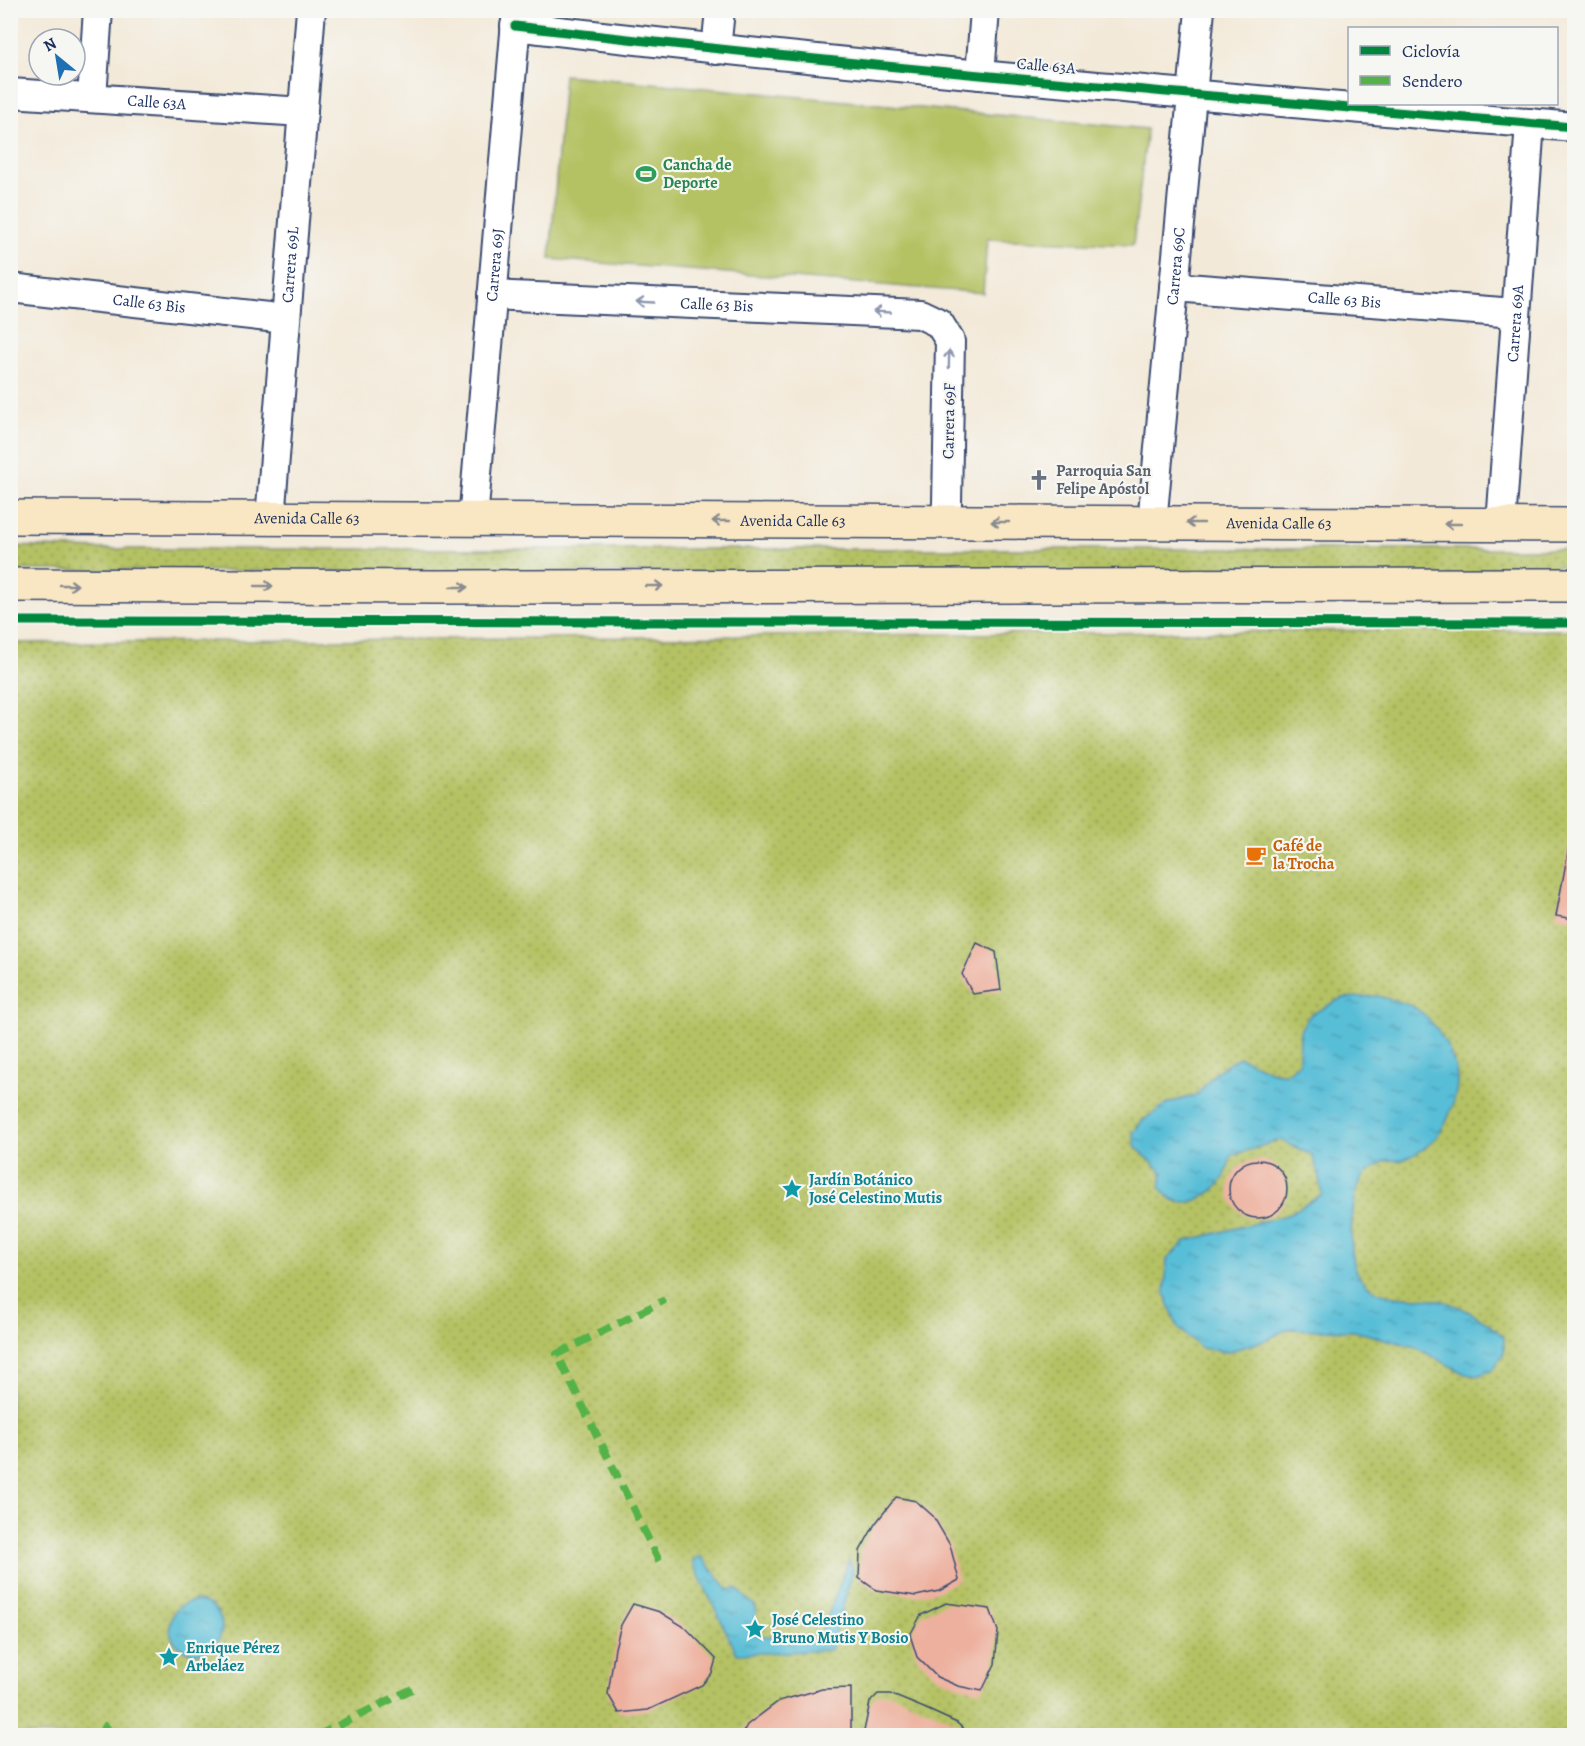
<svg xmlns="http://www.w3.org/2000/svg" width="1585" height="1746" font-family="Alegreya,serif">
<defs>
<pattern id="grass-dots" width="8" height="8" patternUnits="userSpaceOnUse" patternTransform="scale(1.5)"><rect width="8" height="8" fill="#b5c264"/><path d="M2 2h.1M6 6h.1" fill="none" stroke="#929e56" stroke-width="1.8" stroke-linecap="round"/></pattern>
<pattern id="water-ripples" width="26" height="14" patternUnits="userSpaceOnUse" patternTransform="scale(1.5)"><rect width="26" height="14" fill="#59bed7"/><path d="M2 4q2-2 4 0t4 0M15 11q2-2 4 0t4 0" fill="none" stroke="#499bb2"/></pattern>
</defs>
<rect width="100%" height="100%" fill="#f6f6f2"/>
<filter id="ink" filterUnits="userSpaceOnUse"><feTurbulence type="fractalNoise" baseFrequency=".0167" numOctaves="2"/><feDisplacementMap in="SourceGraphic" scale="12" xChannelSelector="R" yChannelSelector="G"/><feConvolveMatrix kernelMatrix="1 2 1 2 8 2 1 2 1" color-interpolation-filters="sRGB"/></filter>
<filter id="wash" filterUnits="userSpaceOnUse"><feTurbulence type="fractalNoise" baseFrequency=".008" numOctaves="4" result="noise"/><feDisplacementMap in="SourceGraphic" scale="24" xChannelSelector="R" yChannelSelector="G"/><feGaussianBlur stdDeviation="1.35" result="paint"/><feColorMatrix in="noise" values="0 0 0 0 0 0 0 0 0 0 0 0 0 0 0 0 0 1.4 0 .05"/><feComposite in="paint" operator="in"/></filter>
<g filter="url(#wash)">
<rect width="100%" height="100%" fill="#f3e9d8"/>
<g fill="url(#grass-dots)" stroke="#687861" stroke-width="1.5">
<polygon points="11,546 101,549 1574,549 1574,565 1558,566 1539,576 11,570"/>
<polygon points="1388,630 1574,630 1574,1735 11,1735 10,643"/>
</g>
<polygon fill="#b5c264" stroke="#687861" stroke-width="1.5" points="564,75 1147,129 1133,245 987,239 983,293 550,259"/>
<g fill="url(#water-ripples)" stroke="#3a769a" stroke-width="1.5">
<path d="M1378,996c13,4 28,6 39,13 19,13 42,51 40,74 -1,19 -11,44 -24,58 -7,7 -22,17 -31,19 -4,1 -9,0 -14,0 -6,2 -22,12 -26,18 -12,21 -16,81 -1,101 18,23 52,16 77,21 26,6 47,20 66,37v17l-11,15 -14,7 -14,-2 -50,-27 -61,-16 -68,-2 -19,11 -40,12 -26,-4 -23,-20 -13,-34 2,-35 19,-18 101,-26 35,-20 -4,-23 -6,-17 -32,-15 -49,16c-2,7 -4,17 -8,23 -16,22 -46,35 -63,8l3,-14 -27,-26 -3,-14 9,-12 26,-18 29,-8 19,-23 23,-15c17,6 31,18 49,16l11,-10 1,-33 10,-15 32,-17z"/>
<polygon points="700,1556 729,1590 736,1588 756,1607 756,1635 818,1641 849,1560 853,1570 831,1650 737,1654 692,1561"/>
<circle cx="196" cy="1627" r="26"/>
</g>
<g id="blocks">
<g fill="#edb09e">
<polygon points="1573,825 1574,825 1574,919 1556,916"/>
<polygon points="977,943 996,952 1001,990 973,994 962,974"/>
<circle cx="1258" cy="1189" r="29"/>
<polygon points="896,1497 916,1501 933,1516 950,1545 959,1580 939,1591 916,1596 876,1590 859,1578 860,1551 875,1524"/>
<polygon points="946,1603 990,1609 998,1631 995,1664 982,1691 958,1686 937,1677 917,1657 910,1635 921,1615"/>
<polygon points="633,1604 660,1612 686,1628 716,1659 712,1673 702,1685 648,1710 619,1713 608,1694 615,1648 621,1625"/>
<polygon points="851,1688 851,1736 741,1736 747,1725 779,1701 822,1689"/>
<polygon points="878,1694 890,1694 924,1708 957,1723 971,1736 863,1736 870,1702"/>
</g>
</g>
</g>
<g filter="url(#ink)">
<use href="#blocks" fill-opacity="0" stroke="#3b4b70" stroke-width="1.5"/>
<g fill="none" stroke-linecap="round" stroke-linejoin="round">
<g stroke="#3b4b70" stroke-width="32">
<g id="street">
<path d="M515,26c353,42 706,71 1059,101"/>
<polyline points="716,50 720,10"/>
<polyline points="980,75 985,10"/>
<path id="s1" d="M10,93l293,19"/>
<polyline points="92,98 98,10"/>
<path id="s2" d="M1174,287l341,26"/>
<path id="s3" d="M10,288l276,31"/>
<path id="s4" d="M492,295l428,19 19,9 11,18 -3,162 -2,19"/>
<path id="s5" d="M270,519l41,-509"/>
<path id="s6" d="M473,520l44,-510"/>
<path id="s7" d="M1152,523l48,-513"/>
<path id="s8" d="M1501,524l29,-401"/>
</g>
</g>
<g stroke="#3b4b70" stroke-width="36">
<g id="secondary">
<path id="s9" d="M10,517l1564,8"/>
<polyline points="10,585 435,587 1574,585"/>
</g>
</g>
<use href="#street" stroke="#fff" stroke-width="28"/>
<use href="#secondary" stroke="#f9e7c3" stroke-width="33"/>
<g stroke="#55b248" stroke-width="8" stroke-dasharray="15 8" stroke-linecap="butt">
<polyline points="659,1561 557,1354 665,1300"/>
<polyline points="99,1736 111,1719"/>
<polyline points="317,1736 412,1689"/>
</g>
<g stroke="#f6f6f2" stroke-width="13">
<g id="cycleway">
<path d="M515,26c353,42 706,71 1059,101"/>
<polyline points="10,621 1574,623"/>
</g>
</g>
<use href="#cycleway" stroke="#00873e" stroke-width="9"/>
</g>
<defs><path id="oneway-shaft" d="M-6 0H5M1.5-3L5.5 0L1.5 3" fill="none" stroke-width="1.6" stroke-linecap="round" stroke-linejoin="round" transform="scale(1.5)"/></defs>
<g stroke="#8d97ae">
<use href="#oneway-shaft" transform="translate(645 302) rotate(-177)"/>
<use href="#oneway-shaft" transform="translate(882 312) rotate(-177)"/>
<use href="#oneway-shaft" transform="translate(949 359) rotate(-89)"/>
</g>
<g stroke="#8a8b90">
<use href="#oneway-shaft" transform="translate(721 521) rotate(-180)"/>
<use href="#oneway-shaft" transform="translate(1000 522) rotate(-180)"/>
<use href="#oneway-shaft" transform="translate(1195 523) rotate(-180)"/>
<use href="#oneway-shaft" transform="translate(1453 524) rotate(-180)"/>
<use href="#oneway-shaft" transform="translate(69 585)"/>
<use href="#oneway-shaft" transform="translate(264 586)"/>
<use href="#oneway-shaft" transform="translate(654 586)"/>
<use href="#oneway-shaft" transform="translate(459 587)"/>
</g>
</g>
<defs>
<g id="stadium-bare" transform="scale(1.62)"><path d="M0-5a6.5 5 0 1 0 0 10a6.5 5 0 1 0 0-10ZM-3.5-1.8h7v3.6h-7Z" fill="#2e9e5b" stroke="#f6f6f2" stroke-width="2.5" paint-order="stroke"/></g>
<g id="church-bare" transform="scale(1.62)"><path d="M-1.2-6h2.4v3.5h3.3v2.4h-3.3V6h-2.4V-.1h-3.3v-2.4h3.3Z" fill="#6b7280" stroke="#f6f6f2" stroke-width="2.5" paint-order="stroke"/></g>
<g id="cafe-bare" transform="scale(1.62)"><path d="M-5.5-4.5H6V0H3Q3 3.5 0 3.5H-2.5Q-5.5 3.5-5.5 0ZM3-3.2v2h1.7v-2ZM-6 4.5H4V6H-6Z" fill="#e8710a" stroke="#f6f6f2" stroke-width="2.5" paint-order="stroke"/></g>
<g id="sight-bare" transform="scale(1.62)"><path d="M0-6L1.8-2.2L6-1.7L2.9 1.2L3.7 5.4L0 3.3L-3.7 5.4L-2.9 1.2L-6-1.7L-1.8-2.2Z" fill="#0f9aa8" stroke="#f6f6f2" stroke-width="2.5" paint-order="stroke"/></g>
</defs>
<g fill-rule="evenodd">
<use href="#stadium-bare" x="646" y="174"/>
<use href="#church-bare" x="1039" y="480"/>
<use href="#cafe-bare" x="1256" y="855"/>
<use href="#sight-bare" x="792" y="1189"/>
<use href="#sight-bare" x="755" y="1629"/>
<use href="#sight-bare" x="169" y="1657"/>
</g>
<g text-anchor="middle" dominant-baseline="central" stroke-width="4.5" stroke-linejoin="round" paint-order="stroke">
<g font-size="16" fill="#1b2f5e" stroke="#f6f6f2">
<text transform="translate(1046 66) rotate(5)">Calle 63A</text>
<text stroke="none"><textPath href="#s1" startOffset="147">Calle 63A</textPath></text>
<text stroke="none"><textPath href="#s5" startOffset="255">Carrera 69L</textPath></text>
<text stroke="none"><textPath href="#s6" startOffset="256">Carrera 69J</textPath></text>
<text stroke="none"><textPath href="#s7" startOffset="258">Carrera 69C</textPath></text>
<text stroke="none"><textPath href="#s2" startOffset="171">Calle 63 Bis</textPath></text>
<text stroke="none"><textPath href="#s3" startOffset="140">Calle 63 Bis</textPath></text>
<text stroke="none"><textPath href="#s4" startOffset="225">Calle 63 Bis</textPath></text>
<text stroke="none"><textPath href="#s8" startOffset="201">Carrera 69A</textPath></text>
<text transform="translate(949 421) rotate(-89)">Carrera 69F</text>
<text stroke="none"><textPath href="#s9" startOffset="297">Avenida Calle 63</textPath></text>
<text stroke="none"><textPath href="#s9" startOffset="783">Avenida Calle 63</textPath></text>
<text stroke="none"><textPath href="#s9" startOffset="1269">Avenida Calle 63</textPath></text>
</g>
<g font-size="16" font-weight="bold" fill="#27864d" stroke="#f6f6f2" text-anchor="start">
<text x="663" y="165">Cancha de<tspan x="663" dy="18">Deporte</tspan></text>
</g>
<g font-size="16" font-weight="bold" fill="#5b616d" stroke="#f6f6f2" text-anchor="start">
<text x="1056" y="471">Parroquia San<tspan x="1056" dy="18">Felipe Apóstol</tspan></text>
</g>
<g font-size="16" font-weight="bold" fill="#c56008" stroke="#f6f6f2" text-anchor="start">
<text x="1273" y="846">Café de<tspan x="1273" dy="18">la Trocha</tspan></text>
</g>
<g font-size="16" font-weight="bold" fill="#0d838f" stroke="#f6f6f2" text-anchor="start">
<text x="809" y="1180">Jardín Botánico<tspan x="809" dy="18">José Celestino Mutis</tspan></text>
<text x="772" y="1620">José Celestino<tspan x="772" dy="18">Bruno Mutis Y Bosio</tspan></text>
<text x="186" y="1648">Enrique Pérez<tspan x="186" dy="18">Arbeláez</tspan></text>
</g>
</g>
<rect width="1585" height="1746" fill="none" stroke="#f6f6f2" stroke-width="36"/>
<rect x="1348" y="27" width="210" height="78" fill="#f6f6f2" stroke="#9ea6b7" stroke-width="1.5"/>
<rect x="1360" y="46" width="30" height="9" fill="#00873e" stroke="#9ea6b7" stroke-width="1.5"/>
<text x="1402" y="57" font-size="18" fill="#1b2f5e">Ciclovía</text>
<rect x="1360" y="76" width="30" height="9" fill="#55b248" stroke="#9ea6b7" stroke-width="1.5"/>
<text x="1402" y="87" font-size="18" fill="#1b2f5e">Sendero</text>
<g transform="translate(57 57) rotate(330)"><circle r="28" fill="#f6f6f2" stroke="#9ea6b7" stroke-width="1.5"/>
<path d="M0-4.5L10 22L0 15L-10 22Z" fill="#1f6fb2"/>
<text y="-9" font-size="16" font-weight="bold" text-anchor="middle" fill="#1b2f5e">N</text>
</g>
</svg>
